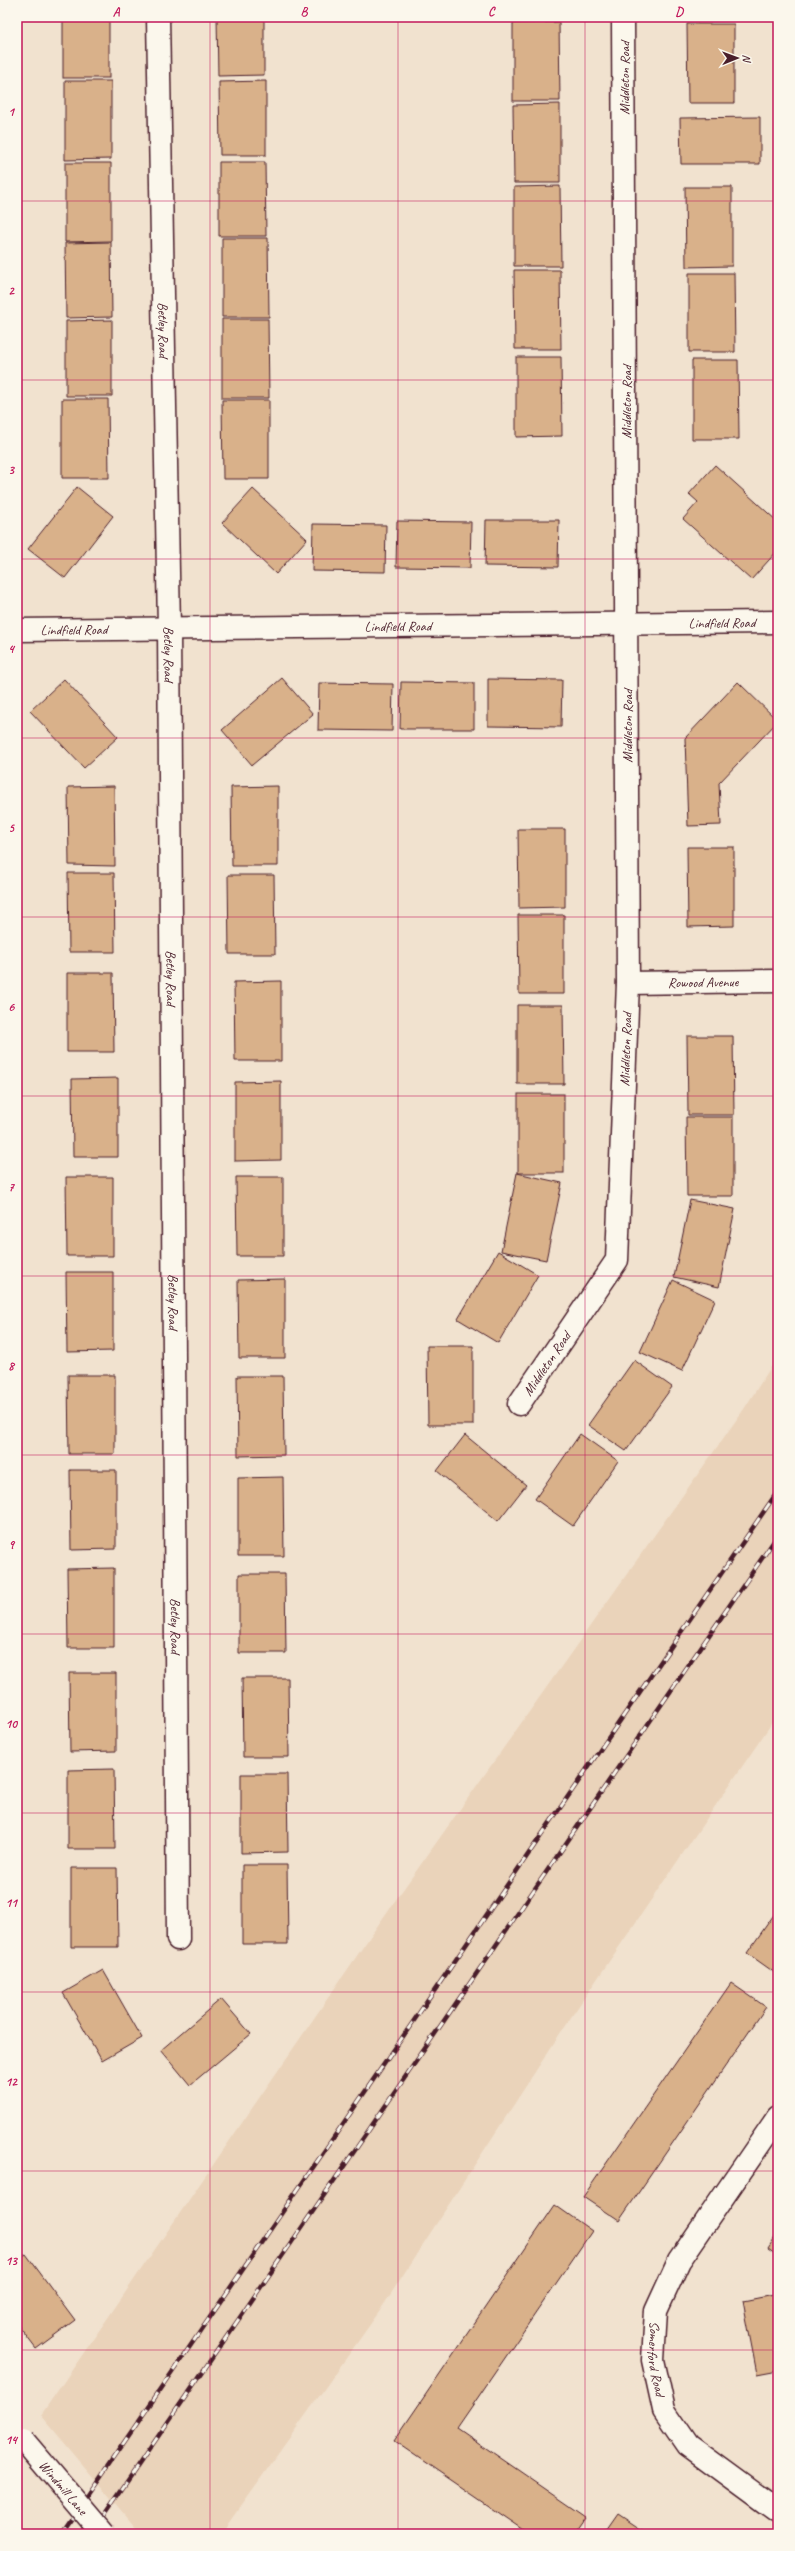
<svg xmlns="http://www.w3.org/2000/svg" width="795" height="2551" font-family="Caveat,sans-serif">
<rect width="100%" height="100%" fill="#f1e2cf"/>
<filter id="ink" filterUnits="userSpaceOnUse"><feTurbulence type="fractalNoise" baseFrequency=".025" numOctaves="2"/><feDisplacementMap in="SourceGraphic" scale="8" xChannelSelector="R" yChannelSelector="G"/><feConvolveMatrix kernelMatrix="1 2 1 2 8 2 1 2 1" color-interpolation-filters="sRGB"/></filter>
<g filter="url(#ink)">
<polygon fill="#ead3ba" points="778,1356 778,1714 563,2029 379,2312 221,2534 141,2534 41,2415 385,1915 744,1409"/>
<g fill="#d9b18a" stroke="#4a1f2b">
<rect x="63" y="17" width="46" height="61"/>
<polygon points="217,17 264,17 264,75 218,76"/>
<rect x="512" y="17" width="46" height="4"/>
<polygon points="687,17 733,17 733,21 687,22"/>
<polygon points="559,22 560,101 513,101 513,23"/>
<polygon points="687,24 734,24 734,103 688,103"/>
<polygon points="65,81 111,81 111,159 65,160"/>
<polygon points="266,81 266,155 220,155 219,82"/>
<polygon points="560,104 560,183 514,183 513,105"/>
<polygon points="760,117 760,164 681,164 680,118"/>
<polygon points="219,162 265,162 266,236 219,236"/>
<polygon points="65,163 111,163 111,241 65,242"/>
<polygon points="560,186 561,266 514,266 514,187"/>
<polygon points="685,187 732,187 732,266 686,267"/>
<polygon points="222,238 268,238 269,317 222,317"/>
<polygon points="111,242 112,317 66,318 65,243"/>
<polygon points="514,270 560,270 561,349 515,349"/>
<polygon points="689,273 734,273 735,352 689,352"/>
<polygon points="222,319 268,319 269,398 222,398"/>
<polygon points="112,320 112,396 66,396 66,321"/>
<polygon points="516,357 561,357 562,436 516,437"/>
<polygon points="692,360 738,360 739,439 692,439"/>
<polygon points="62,399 108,399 109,478 62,478"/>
<polygon points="222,400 269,400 269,479 223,479"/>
<polygon points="715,465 778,522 778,550 751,580 683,519 698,502 689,494"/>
<polygon points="77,487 113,516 65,578 28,549"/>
<polygon points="253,489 307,539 276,574 222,523"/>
<polygon points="486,520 559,520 558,567 485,566"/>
<polygon points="397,521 471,522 470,568 396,567"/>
<polygon points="313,524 386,525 385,572 312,571"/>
<polygon points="282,678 313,714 252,765 222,730"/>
<polygon points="64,679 118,737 84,768 30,711"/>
<polygon points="488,679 562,680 561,727 488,726"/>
<polygon points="401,682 474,683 474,729 400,729"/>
<polygon points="738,682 778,721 719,783 721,825 688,826 685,738"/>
<polygon points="319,683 393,684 392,731 318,730"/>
<polygon points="114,786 115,866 69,865 68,787"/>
<polygon points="278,786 278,866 232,866 231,787"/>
<polygon points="518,829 565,829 565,907 519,908"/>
<polygon points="687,847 734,847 734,926 688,927"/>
<polygon points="68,873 114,873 115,952 69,952"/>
<polygon points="228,875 274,875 275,954 229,954"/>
<polygon points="518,915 564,915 564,994 519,994"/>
<polygon points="67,973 113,973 114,1052 67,1052"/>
<polygon points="281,981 281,1061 235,1061 234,982"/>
<polygon points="517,1005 563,1005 564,1084 517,1084"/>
<polygon points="687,1036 733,1036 734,1115 688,1115"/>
<polygon points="118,1078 118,1157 73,1157 72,1079"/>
<polygon points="281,1081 281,1160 235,1161 235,1082"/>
<rect x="518" y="1094" width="46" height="79"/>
<polygon points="686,1117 733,1117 733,1196 687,1196"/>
<polygon points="517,1173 562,1183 546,1260 501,1251"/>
<polygon points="66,1177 113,1177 113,1256 67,1256"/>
<polygon points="236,1177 283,1177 283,1256 237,1256"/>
<polygon points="690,1200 735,1209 719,1287 674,1277"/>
<polygon points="498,1251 538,1275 498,1343 458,1319"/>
<polygon points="66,1272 113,1272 113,1351 67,1352"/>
<polygon points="285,1279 285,1358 239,1358 238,1280"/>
<polygon points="673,1280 715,1300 682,1371 640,1352"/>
<polygon points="427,1346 473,1346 473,1425 428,1425"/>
<polygon points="634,1360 672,1387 626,1451 588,1425"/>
<polygon points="68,1375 115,1375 115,1454 69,1454"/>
<polygon points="237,1376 283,1376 284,1455 238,1456"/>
<polygon points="580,1434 618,1461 573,1526 535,1499"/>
<polygon points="465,1435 526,1485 498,1521 437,1471"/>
<polygon points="70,1470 116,1470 116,1549 71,1550"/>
<polygon points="283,1477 284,1556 238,1556 238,1478"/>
<polygon points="114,1568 114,1648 68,1648 67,1569"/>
<polygon points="239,1574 285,1574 286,1653 239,1653"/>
<polygon points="69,1673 116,1673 116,1751 70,1752"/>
<polygon points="242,1678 288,1678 289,1757 243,1757"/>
<polygon points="114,1769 115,1849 68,1849 68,1770"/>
<polygon points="241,1774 287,1774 288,1852 241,1853"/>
<polygon points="242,1865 287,1865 288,1944 242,1944"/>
<polygon points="71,1868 117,1868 118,1947 71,1947"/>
<polygon points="778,1909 778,1975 747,1953"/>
<polygon points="103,1970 142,2038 102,2061 63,1993"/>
<polygon points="731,1983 766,2007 619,2221 583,2197"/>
<polygon points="221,1999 251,2034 190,2085 161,2050"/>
<polygon points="555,2205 592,2231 457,2428 586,2517 574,2534 530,2534 394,2441"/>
<polygon points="778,2233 778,2255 768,2248"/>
<polygon points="26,2254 75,2320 36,2349 17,2324 17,2260"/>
<polygon points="778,2294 778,2370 757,2374 743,2301"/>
<polygon points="618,2514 648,2534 604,2534"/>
</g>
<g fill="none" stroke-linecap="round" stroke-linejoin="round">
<g stroke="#4a1f2b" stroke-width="25">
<g id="street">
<path id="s1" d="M158,17l11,611 9,1311"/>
<path id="s2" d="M17,630l761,-8"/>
<path id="s3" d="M628,983l150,-2"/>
<path id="s4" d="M519,1404l98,-144 11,-277 -5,-966"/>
<path id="s5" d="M778,2117l-99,144 -23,50 -3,49 11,50 24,35 90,66"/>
</g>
</g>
<use href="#street" stroke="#fbf7ec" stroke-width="22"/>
<g stroke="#4a1f2b" stroke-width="4.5">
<g id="rail">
<polyline points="61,2534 778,1491"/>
<polyline points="91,2534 778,1535"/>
</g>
</g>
<use href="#rail" stroke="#fbf7ec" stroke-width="3" stroke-dasharray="9" stroke-linecap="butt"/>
<g stroke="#4a1f2b" stroke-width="25" stroke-linecap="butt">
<g id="secondary-bridge">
<path id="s6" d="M24,2441l79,93"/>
</g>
</g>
<use href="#secondary-bridge" stroke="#fbf7ec" stroke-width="22"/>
</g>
</g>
<path fill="none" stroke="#c2185b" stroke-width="1" stroke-opacity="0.55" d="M210,17v2517M398,17v2517M585,17v2517M17,201h761M17,380h761M17,559h761M17,738h761M17,917h761M17,1096h761M17,1276h761M17,1455h761M17,1634h761M17,1813h761M17,1992h761M17,2171h761M17,2350h761"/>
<g text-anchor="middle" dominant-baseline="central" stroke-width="3" stroke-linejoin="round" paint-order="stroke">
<g font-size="14" fill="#4a1f2b" stroke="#fbf7ec">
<text transform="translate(624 78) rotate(-90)">Middleton Road</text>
<text stroke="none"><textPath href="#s1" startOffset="313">Betley Road</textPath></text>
<text transform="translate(626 402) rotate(-90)">Middleton Road</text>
<text stroke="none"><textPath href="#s2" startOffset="705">Lindfield Road</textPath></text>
<text stroke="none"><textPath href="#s2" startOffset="381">Lindfield Road</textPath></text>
<text stroke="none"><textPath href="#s2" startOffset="57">Lindfield Road</textPath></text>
<text stroke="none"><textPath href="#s1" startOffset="637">Betley Road</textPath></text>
<text transform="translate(627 726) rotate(-90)">Middleton Road</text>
<text stroke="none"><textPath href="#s1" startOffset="961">Betley Road</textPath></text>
<text stroke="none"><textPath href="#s3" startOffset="75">Rowood Avenue</textPath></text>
<text stroke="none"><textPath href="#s4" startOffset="385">Middleton Road</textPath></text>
<text stroke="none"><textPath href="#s1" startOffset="1285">Betley Road</textPath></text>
<text stroke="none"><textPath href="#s4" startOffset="49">Middleton Road</textPath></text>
<text stroke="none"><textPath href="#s1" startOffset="1609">Betley Road</textPath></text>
<text stroke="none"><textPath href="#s5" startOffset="278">Somerford Road</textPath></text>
<text stroke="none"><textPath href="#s6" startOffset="61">Windmill Lane</textPath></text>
</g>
</g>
<rect width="795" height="2551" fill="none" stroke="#fbf7ec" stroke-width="44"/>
<g transform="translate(737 58) rotate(89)" stroke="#fbf7ec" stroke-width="3" paint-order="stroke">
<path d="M0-3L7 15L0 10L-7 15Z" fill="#4a1f2b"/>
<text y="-6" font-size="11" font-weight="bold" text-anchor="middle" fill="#4a1f2b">N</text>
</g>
<rect x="22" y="22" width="751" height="2507" fill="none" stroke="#c2185b" stroke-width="1.5"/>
<g font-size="13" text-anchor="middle" font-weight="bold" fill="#c2185b">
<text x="116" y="16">A</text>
<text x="304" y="16">B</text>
<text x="491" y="16">C</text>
<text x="679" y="16">D</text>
<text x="11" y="116">1</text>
<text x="11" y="295">2</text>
<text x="11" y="474">3</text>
<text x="11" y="653">4</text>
<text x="11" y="832">5</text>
<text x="11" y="1011">6</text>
<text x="11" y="1191">7</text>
<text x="11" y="1370">8</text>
<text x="11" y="1549">9</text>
<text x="11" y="1728">10</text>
<text x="11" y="1907">11</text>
<text x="11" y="2086">12</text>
<text x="11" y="2265">13</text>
<text x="11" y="2444">14</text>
</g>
</svg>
